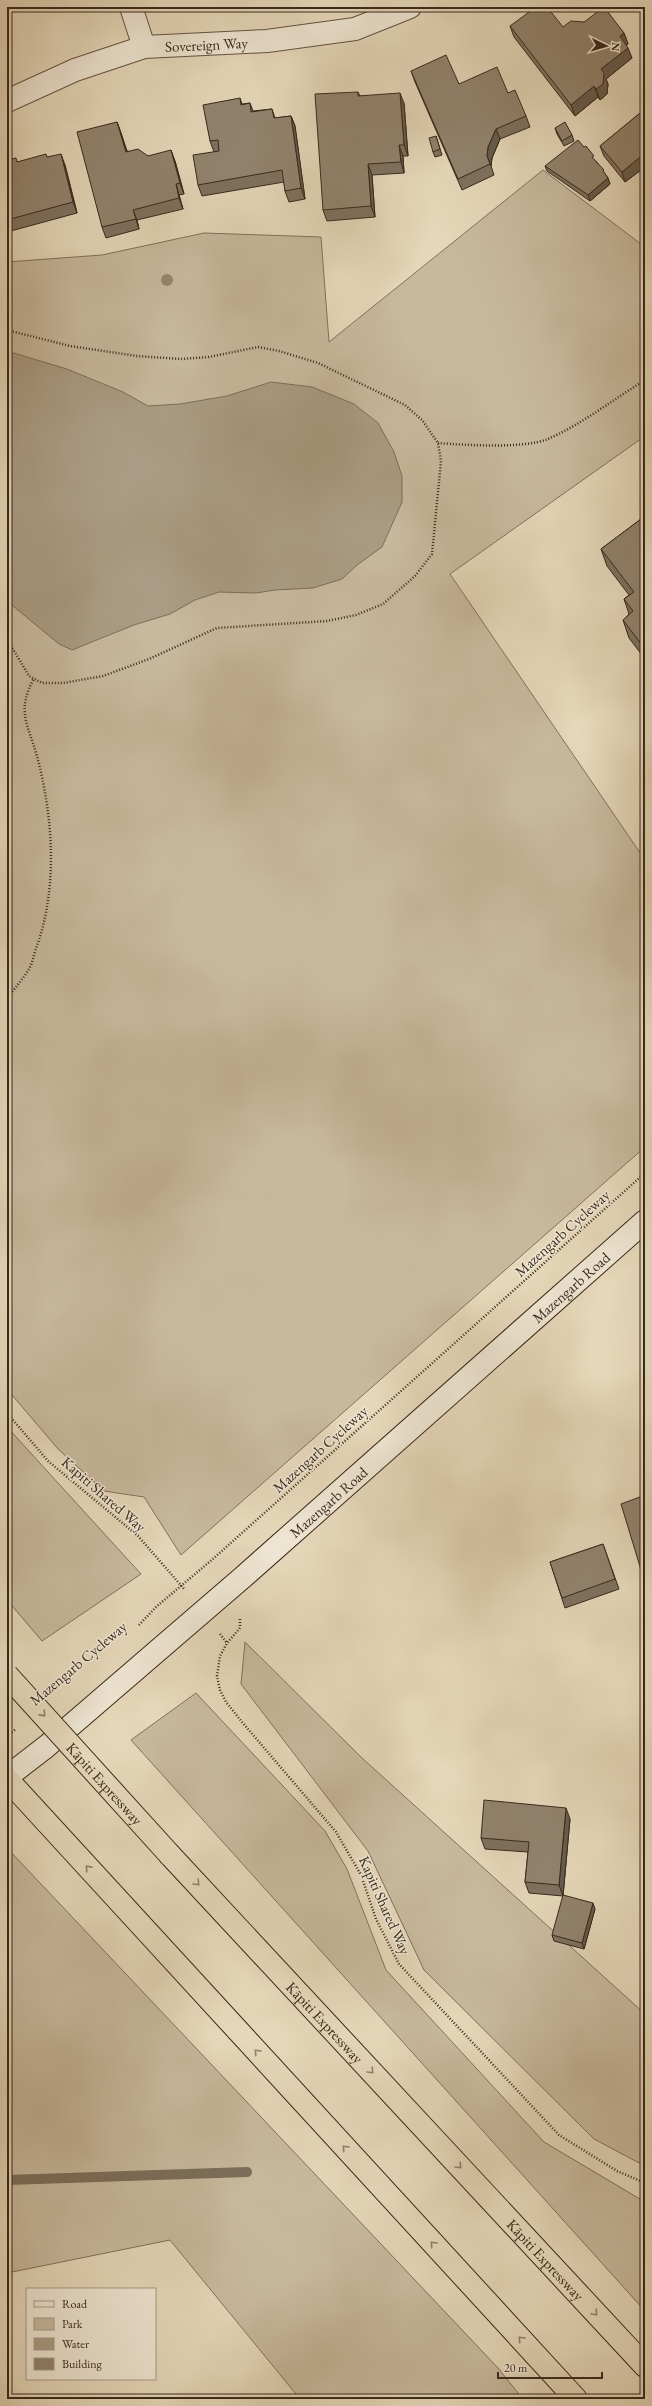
<svg xmlns="http://www.w3.org/2000/svg" width="652" height="2406" font-family="'EB Garamond',serif">
<rect width="100%" height="100%" fill="#e5d7b9"/>
<filter id="stains"><feTurbulence type="fractalNoise" baseFrequency=".005" numOctaves="4"/><feColorMatrix values="0 0 0 0 .2 0 0 0 0 .09 0 0 0 0 .02 0 0 0 .5 -.17"/></filter>
<radialGradient id="worn" r=".72"><stop offset=".6" stop-color="#630" stop-opacity="0"/><stop offset="1" stop-color="#630" stop-opacity=".3"/></radialGradient>
<g fill="#c8b99e" stroke="#80715d">
<polygon points="543,170 645,247 645,436 450,574 645,860 645,1147 181,1555 144,1497 104,1491 58,1449 7,1389 7,262 102,255 204,233 321,237 329,342"/>
<polygon points="7,1427 141,1574 42,1641 7,1600"/>
<polygon points="245,1642 362,1758 645,2014 645,2166 594,2139 424,1970 368,1851 241,1684"/>
<polygon points="196,1693 325,1831 347,1869 386,1970 544,2142 645,2202 645,2311 131,1740"/>
<polygon points="7,1848 498,2368 523,2399 300,2399 170,2240 7,2273"/>
</g>
<polygon fill="#aa9c84" stroke="#7c6e5a" points="7,351 67,369 123,392 148,406 180,404 227,396 271,382 312,387 354,404 378,423 394,452 402,476 402,502 382,547 357,565 342,579 313,588 275,590 256,593 219,592 195,600 170,614 134,625 72,650 59,644 7,601"/>
<g fill="none" stroke-linecap="round" stroke-linejoin="round">
<polyline stroke="#7c6e5a" stroke-width="10" points="7,2180 247,2172"/>
<g stroke="#635443" stroke-width="24">
<g id="street">
<polyline points="131,7 144,47"/>
<path id="s1" d="M7,101l68,-31 69,-23 123,-6 88,-12 55,-22"/>
</g>
</g>
<g stroke="#38291c" stroke-width="24">
<g id="secondary">
<path id="s2" d="M7,1777l40,-31 195,-168 403,-357"/>
</g>
</g>
<g stroke="#38291c" stroke-width="24">
<g id="highway">
<polyline points="7,1779 576,2399"/>
<path id="s3" d="M170,1855l475,511"/>
</g>
</g>
<g stroke="#38291c" stroke-width="2.5" stroke-dasharray="1 2" stroke-linecap="butt">
<polyline points="7,330 70,346 137,356 181,359 209,357 258,347 279,351 318,363 405,405 422,420 438,443 441,461 432,554 415,576 383,604 356,615 327,621 217,628 149,659 103,676 63,683 42,683 29,676 7,639"/>
<path d="M438,443c28,2 85,6 110,-4 34,-15 66,-40 97,-59"/>
<path d="M7,999c7,-10 16,-20 22,-30 4,-7 5,-16 8,-23 21,-60 16,-129 0,-190 -9,-32 -21,-44 -3,-78"/>
<polyline points="7,1413 48,1461 138,1536 185,1590"/>
<polyline points="240,1619 240,1628 227,1643 220,1656 217,1676 220,1690 226,1702 242,1722 336,1832 361,1875 376,1919 399,1964 559,2135 617,2171 645,2183"/>
<polyline points="139,1625 156,1607 214,1558 645,1173"/>
<polyline points="220,1634 227,1643"/>
<polyline points="7,1736 16,1729"/>
</g>
<use href="#street" stroke="#eee5d2" stroke-width="22"/>
<use href="#secondary" stroke="#eee5d2" stroke-width="22"/>
<use href="#highway" stroke="#e5d7b9" stroke-width="22"/>
<g stroke="#38291c" stroke-width="24" stroke-linecap="butt">
<g id="highway-bridge">
<path id="s4" d="M7,1675l163,180"/>
</g>
</g>
<use href="#highway-bridge" stroke="#e5d7b9" stroke-width="22"/>
</g>
<circle fill="#968771" cx="167" cy="280" r="6"/>
<g fill="#7e715f" stroke="#38291c">
<polygon points="7,7 8,7 9,11 7,12"/>
<polygon points="510,26 563,27 624,33 628,44 626,45 632,58 606,79 608,84 607,94 600,100 598,97 575,116 514,37"/>
<polygon points="411,71 459,84 508,93 526,116 530,127 500,139 492,158 491,166 494,175 462,190 415,82"/>
<polygon points="358,92 360,96 404,103 408,156 403,156 404,173 372,175 375,217 327,221 323,210"/>
<polygon points="240,98 242,104 250,103 253,111 272,109 275,118 291,116 295,126 305,199 289,202 285,191 284,182 202,196 198,185 214,152 210,141"/>
<polygon points="645,109 645,167 625,182 604,156 600,146"/>
<polygon points="117,122 121,133 127,151 148,156 175,161 184,194 179,195 183,209 137,220 139,229 106,238 102,227"/>
<polygon points="555,128 572,135 574,141 564,146 557,134"/>
<polygon points="436,136 442,155 435,157 433,152"/>
<polygon points="48,157 65,165 77,213 7,232 7,160 17,162"/>
<polygon points="596,161 608,178 610,184 590,201 547,171 545,166"/>
<polygon points="645,516 645,659 629,638 623,620 629,614 624,599 629,595 607,566 601,549"/>
<polygon points="603,1544 619,1589 565,1608 550,1562"/>
<polygon points="570,1819 563,1896 529,1893 525,1882 528,1852 485,1849 481,1838"/>
<polygon points="595,1909 584,1949 554,1941 552,1935"/>
</g>
<g fill="#665c4d" stroke="#38291c">
<polygon points="624,33 628,44 623,47 620,36"/>
<polygon points="628,48 632,58 606,79 608,84 607,94 600,100 596,89 601,69"/>
<polygon points="594,86 598,97 575,116 571,105"/>
<polygon points="400,93 404,103 408,156 404,145"/>
<polygon points="291,116 295,126 305,199 301,188"/>
<polygon points="117,122 121,133 130,162 126,152"/>
<polygon points="496,129 500,139 492,158 491,166 487,156 488,147"/>
<polygon points="399,145 403,156 404,173 401,162"/>
<polygon points="171,150 175,161 184,194 180,183"/>
<polygon points="645,153 645,167 625,182 622,172"/>
<polygon points="61,154 65,165 77,213 73,202"/>
<polygon points="368,164 372,175 375,217 371,206"/>
<polygon points="608,178 610,184 590,201 588,195"/>
<polygon points="176,184 179,195 183,209 179,198"/>
<polygon points="133,210 137,220 139,229 136,219"/>
<polygon points="566,1808 570,1819 563,1896 559,1885"/>
<polygon points="593,1903 595,1909 584,1949 582,1943"/>
</g>
<g fill="#92836e" stroke="#38291c">
<polygon points="536,7 547,7 563,27 571,21 584,22 604,7 624,33 620,36 628,48 601,69 604,73 603,84 596,89 594,86 571,105 510,26"/>
<polygon points="446,55 459,84 497,67 508,93 515,90 526,116 496,129 488,147 487,156 490,164 458,179 411,71"/>
<polygon points="358,92 358,96 400,93 404,145 399,145 401,162 368,164 371,206 323,210 315,94"/>
<polygon points="240,98 241,105 250,103 251,112 272,109 274,118 291,116 301,188 285,191 282,170 198,185 193,155 219,151 218,140 210,141 203,105"/>
<polygon points="645,109 645,153 622,172 600,146"/>
<polygon points="117,122 126,152 138,149 148,156 171,150 180,183 176,184 179,198 133,210 136,219 102,227 77,132"/>
<polygon points="565,122 572,135 562,141 555,128"/>
<polygon points="436,136 440,149 433,152 429,138"/>
<polygon points="578,140 584,147 586,146 594,156 592,157 604,170 603,171 608,178 588,195 545,166"/>
<polygon points="46,154 47,157 61,154 73,202 7,220 7,160 16,158 17,162"/>
<polygon points="645,516 645,649 623,620 633,611 624,599 634,592 601,549"/>
<polygon points="645,1495 645,1583 621,1504"/>
<polygon points="603,1544 615,1579 562,1598 550,1562"/>
<polygon points="484,1800 566,1808 559,1885 525,1882 529,1842 481,1838"/>
<polygon points="563,1895 593,1903 582,1943 552,1935"/>
</g>
<defs><path id="oneway-chevron" d="M-2-3.5L2.5 0L-2 3.5" fill="none" stroke-width="1.6" stroke-linecap="round" stroke-linejoin="round"/></defs>
<g stroke="#8e806a">
<use href="#oneway-chevron" transform="translate(43 1714) rotate(48)"/>
<use href="#oneway-chevron" transform="translate(88 1868) rotate(-132)"/>
<use href="#oneway-chevron" transform="translate(197 1883) rotate(47)"/>
<use href="#oneway-chevron" transform="translate(257 2052) rotate(-133)"/>
<use href="#oneway-chevron" transform="translate(371 2071) rotate(47)"/>
<use href="#oneway-chevron" transform="translate(345 2148) rotate(-133)"/>
<use href="#oneway-chevron" transform="translate(459 2166) rotate(47)"/>
<use href="#oneway-chevron" transform="translate(433 2244) rotate(-133)"/>
<use href="#oneway-chevron" transform="translate(595 2313) rotate(47)"/>
<use href="#oneway-chevron" transform="translate(521 2339) rotate(-133)"/>
</g>
<g text-anchor="middle" dominant-baseline="central" stroke-width="3" stroke-linejoin="round" paint-order="stroke">
<g font-size="15" fill="#38291c" stroke="#eee5d2">
<text stroke="none"><textPath href="#s1" startOffset="210">Sovereign Way</textPath></text>
<text transform="translate(562 1233) rotate(-42)">Mazengarb Cycleway</text>
<text stroke="none"><textPath href="#s2" startOffset="747">Mazengarb Road</textPath></text>
<text transform="translate(320 1449) rotate(-42)">Mazengarb Cycleway</text>
<text transform="translate(104 1494) rotate(41)">Kapiti Shared Way</text>
<text stroke="none"><textPath href="#s2" startOffset="423">Mazengarb Road</textPath></text>
<text transform="translate(78 1663) rotate(-40)">Mazengarb Cycleway</text>
<text stroke="none"><textPath href="#s4" startOffset="146">Kāpiti Expressway</textPath></text>
<text transform="translate(385 1905) rotate(66)">Kapiti Shared Way</text>
<text stroke="none"><textPath href="#s3" startOffset="228">Kāpiti Expressway</textPath></text>
<text stroke="none"><textPath href="#s3" startOffset="552">Kāpiti Expressway</textPath></text>
</g>
</g>
<rect width="652" height="2406" fill="none" stroke="#e5d7b9" stroke-width="24"/>
<rect x="8" y="8" width="636" height="2390" fill="none" stroke="#38291c" stroke-width="2"/>
<rect x="12" y="12" width="628" height="2382" fill="none" stroke="#38291c"/>
<rect x="26" y="2288" width="130" height="92" fill="#eee5d2" stroke="#a59a89"/>
<rect x="34" y="2301" width="20" height="6" fill="#eee5d2" stroke="#a59a89"/>
<text x="62" y="2308" font-size="12" fill="#38291c">Road</text>
<rect x="34" y="2318" width="20" height="12" fill="#c8b99e" stroke="#a59a89"/>
<text x="62" y="2328" font-size="12" fill="#38291c">Park</text>
<rect x="34" y="2338" width="20" height="12" fill="#aa9c84" stroke="#a59a89"/>
<text x="62" y="2348" font-size="12" fill="#38291c">Water</text>
<rect x="34" y="2358" width="20" height="12" fill="#92836e" stroke="#a59a89"/>
<text x="62" y="2368" font-size="12" fill="#38291c">Building</text>
<g transform="translate(606 46) rotate(95)" stroke="#eee5d2" stroke-width="3" paint-order="stroke">
<path d="M0-3L7 15L0 10L-7 15Z" fill="#38291c"/>
<text y="-6" font-size="11" font-weight="bold" text-anchor="middle" fill="#38291c">N</text>
</g>
<path d="M498 2372v6h104v-6" fill="none" stroke="#38291c" stroke-width="2"/>
<text x="504" y="2372" font-size="12" fill="#38291c" stroke="#eee5d2" stroke-width="3" paint-order="stroke">20 m</text>
<rect width="100%" height="100%" filter="url(#stains)"/>
<rect width="100%" height="100%" fill="url(#worn)"/>
</svg>
